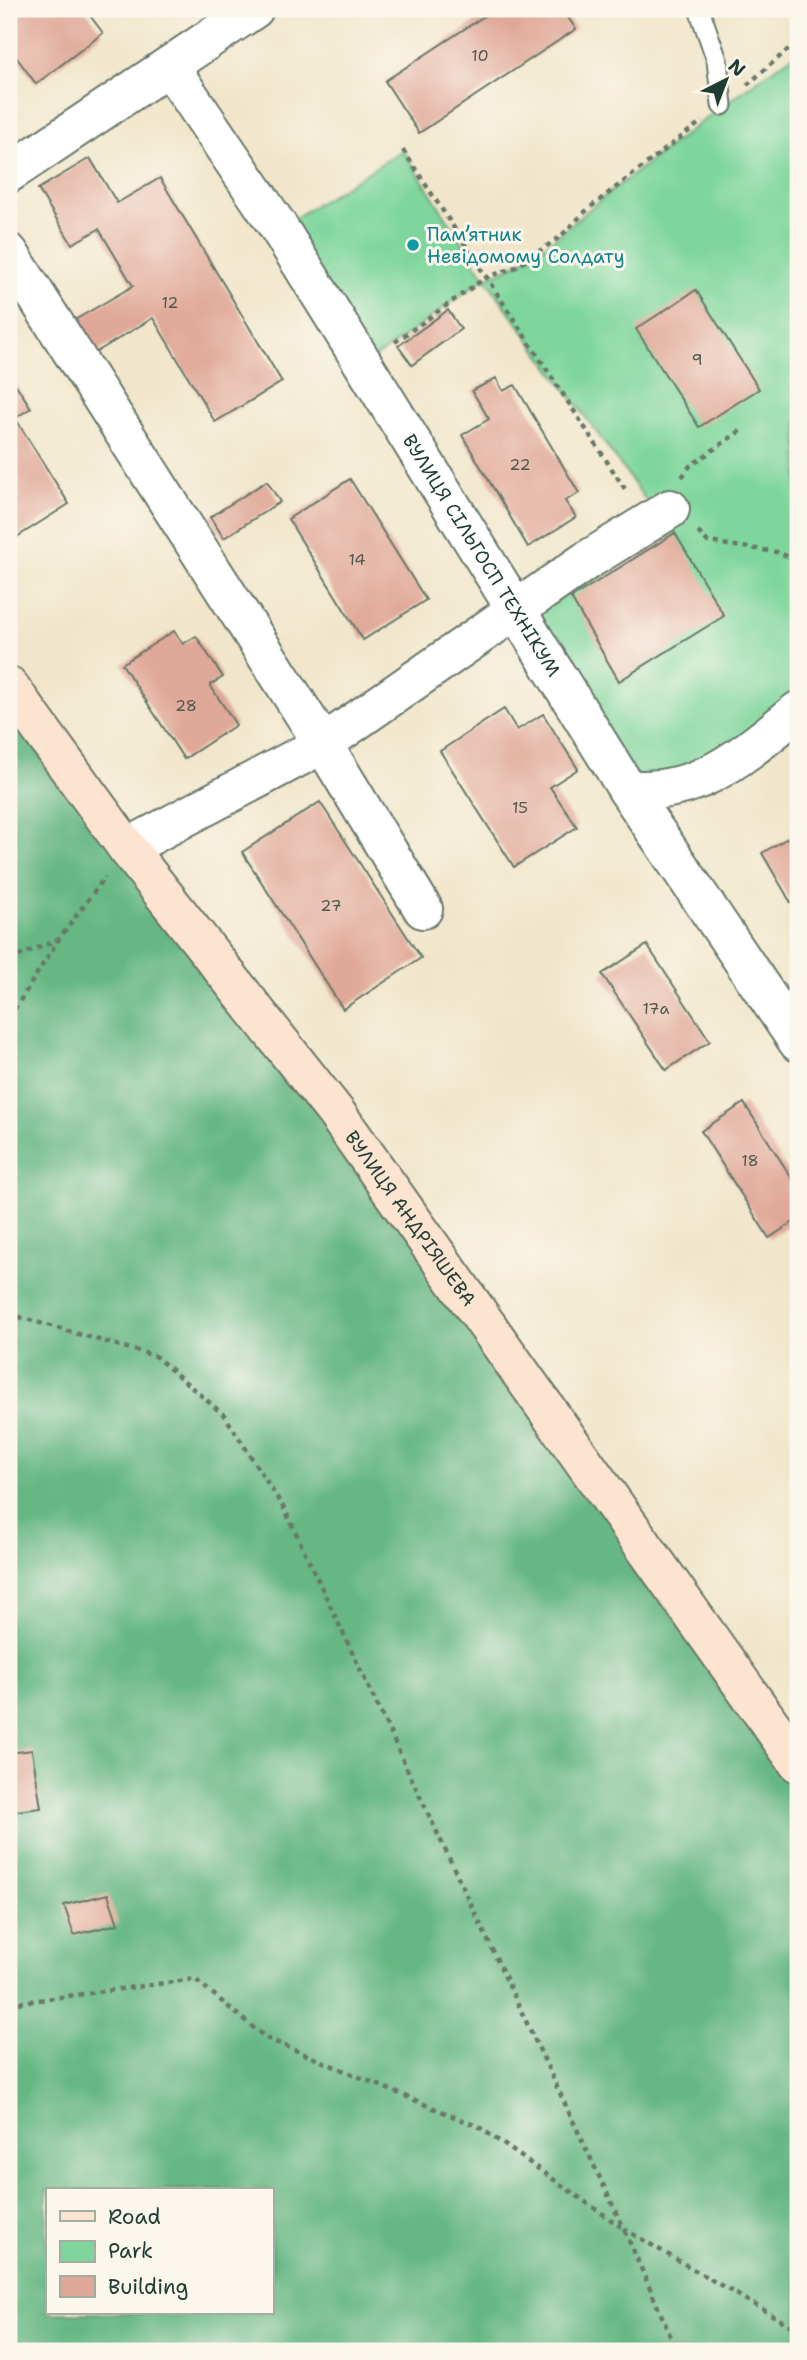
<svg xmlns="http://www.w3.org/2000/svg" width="807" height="2360" font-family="'Shantell Sans',sans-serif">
<rect width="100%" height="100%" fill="#fbf7ec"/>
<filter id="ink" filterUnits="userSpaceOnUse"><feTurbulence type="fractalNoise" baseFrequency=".0143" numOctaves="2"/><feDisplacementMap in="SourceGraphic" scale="14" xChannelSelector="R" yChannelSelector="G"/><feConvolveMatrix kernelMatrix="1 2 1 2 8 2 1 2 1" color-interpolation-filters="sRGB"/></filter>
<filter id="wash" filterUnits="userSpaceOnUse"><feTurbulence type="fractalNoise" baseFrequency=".00686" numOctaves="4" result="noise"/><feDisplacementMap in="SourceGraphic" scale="28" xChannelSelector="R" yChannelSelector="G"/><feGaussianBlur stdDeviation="1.57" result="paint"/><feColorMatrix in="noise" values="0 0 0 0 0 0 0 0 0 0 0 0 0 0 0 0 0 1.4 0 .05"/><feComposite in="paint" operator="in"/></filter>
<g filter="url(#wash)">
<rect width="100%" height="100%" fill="#f1e6cb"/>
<path fill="#7ed69c" stroke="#4e8a68" stroke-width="2" d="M798,52v659l-149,81 -132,-181 136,-101 -168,-232 -121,88 -85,-138 124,-78 82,128c55,-20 79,-50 123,-84 63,-49 124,-97 190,-142z"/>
<path fill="#66b784" stroke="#427a5c" stroke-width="2" fill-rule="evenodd" d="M9,682l327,431 462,672v566h-789zM47,2190h224v123h-224z"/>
<g id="blocks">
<g fill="#e0a898">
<polygon points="9,9 85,9 103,33 36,84 9,47"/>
<polygon points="495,9 562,9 576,29 419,133 385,81"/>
<polygon points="90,158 117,203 160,178 282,382 215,422 153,318 88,357 68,324 133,286 99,229 72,244 38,189"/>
<polygon points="696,290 759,389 699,427 636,329"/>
<polygon points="448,310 461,329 412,365 398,346"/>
<polygon points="9,374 31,408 15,418 69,504 9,542"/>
<polygon points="496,378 503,391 515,385 579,493 565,501 576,517 528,547 462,435 489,419 472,391"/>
<polygon points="350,479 426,600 363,640 288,519"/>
<polygon points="267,481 280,502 224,538 210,517"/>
<polygon points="675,533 724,616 619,681 571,598"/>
<polygon points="174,631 183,644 196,636 223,677 210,685 236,725 184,759 122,664"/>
<polygon points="504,709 517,730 543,714 578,769 550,787 577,827 514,867 440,751"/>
<polygon points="320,802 421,958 343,1009 242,852"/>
<polygon points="798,832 798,915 762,853"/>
<polygon points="647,945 710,1041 666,1070 602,974"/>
<polygon points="744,1103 798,1188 798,1219 769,1238 701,1131"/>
<polygon points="32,1750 41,1808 9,1812 9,1753"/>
<polygon points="108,1894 118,1924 74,1935 64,1905"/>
</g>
</g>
</g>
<g filter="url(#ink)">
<use href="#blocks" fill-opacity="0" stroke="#687869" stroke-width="2"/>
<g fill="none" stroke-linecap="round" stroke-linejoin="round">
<g stroke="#687869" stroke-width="23">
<polyline id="lane" points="699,9 717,60 722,105"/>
</g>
<g stroke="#687869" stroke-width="42">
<g id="street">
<path id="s1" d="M169,66l110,162 348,561 171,253"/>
<polyline points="9,173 254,9"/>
<polyline points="9,253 323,744 423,909"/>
<path d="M627,789c72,9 119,-37 171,-78"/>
<polyline points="127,848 323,744 586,561 670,509"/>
</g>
</g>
<g stroke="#687869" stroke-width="42">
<g id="secondary">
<path id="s2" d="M9,686l118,162 209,265 462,650"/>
</g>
</g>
<g stroke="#687869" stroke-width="4.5" stroke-dasharray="5 5" stroke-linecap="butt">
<polyline points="747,85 798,41"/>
<polyline points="403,150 627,492"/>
<polyline points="395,342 485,278 516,267 560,237 588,209 702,121"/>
<polyline points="682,477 690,466 743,429"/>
<polyline points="698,532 708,542 777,552 798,561"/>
<polyline points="9,960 59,939"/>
<polyline points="9,1018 59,939 105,877"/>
<polyline points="9,1314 155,1356 225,1416 285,1510 624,2229 798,2330"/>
<polyline points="9,2004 195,1979 266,2038 479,2127 624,2229 677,2351"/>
</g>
<use href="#lane" stroke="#fff" stroke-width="19"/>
<use href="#street" stroke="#fff" stroke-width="38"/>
<use href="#secondary" stroke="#fde4d0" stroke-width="38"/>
</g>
</g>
<circle fill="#0f9aa8" stroke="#fbf7ec" stroke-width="2.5" cx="413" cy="245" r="7"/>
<g text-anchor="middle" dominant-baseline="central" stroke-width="6" stroke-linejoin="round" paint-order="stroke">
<g font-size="16" fill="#4f584d">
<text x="480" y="55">10</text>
<text x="170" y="302">12</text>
<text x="697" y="359">9</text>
<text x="520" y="464">22</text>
<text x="357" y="559">14</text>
<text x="186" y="705">28</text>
<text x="520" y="807">15</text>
<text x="331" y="905">27</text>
<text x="656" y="1008">17а</text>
<text x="750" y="1160">18</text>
</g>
<g font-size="19" fill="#0d838f" stroke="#fbf7ec" text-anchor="start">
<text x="427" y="234">Пам’ятник<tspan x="427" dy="22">Невідомому Солдату</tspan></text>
</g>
<g font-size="19" fill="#1f3d34" stroke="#fbf7ec">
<text stroke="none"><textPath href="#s1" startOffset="581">ВУЛИЦЯ СІЛЬГОСП ТЕХНІКУМ</textPath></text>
<text stroke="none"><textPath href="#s2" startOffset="667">ВУЛИЦЯ АНДРІЯШЕВА</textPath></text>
</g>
</g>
<rect width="807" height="2360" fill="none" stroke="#fbf7ec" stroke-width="35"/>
<rect x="46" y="2188" width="228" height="126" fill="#fbf7ec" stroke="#a3ada2" stroke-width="2"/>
<rect x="60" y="2211" width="35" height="10" fill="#fde4d0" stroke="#a3ada2" stroke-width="2"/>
<text x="108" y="2224" font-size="21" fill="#1f3d34">Road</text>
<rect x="60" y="2241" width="35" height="21" fill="#7ed69c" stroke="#a3ada2" stroke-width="2"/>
<text x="108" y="2258" font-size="21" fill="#1f3d34">Park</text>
<rect x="60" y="2276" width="35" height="21" fill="#e0a898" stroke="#a3ada2" stroke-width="2"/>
<text x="108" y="2294" font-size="21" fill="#1f3d34">Building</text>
<g transform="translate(726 80) rotate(42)" stroke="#fbf7ec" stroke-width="5" paint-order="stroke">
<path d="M0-5L12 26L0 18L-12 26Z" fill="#1f3d34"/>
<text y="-10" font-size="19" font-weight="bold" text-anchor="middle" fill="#1f3d34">N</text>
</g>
</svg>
